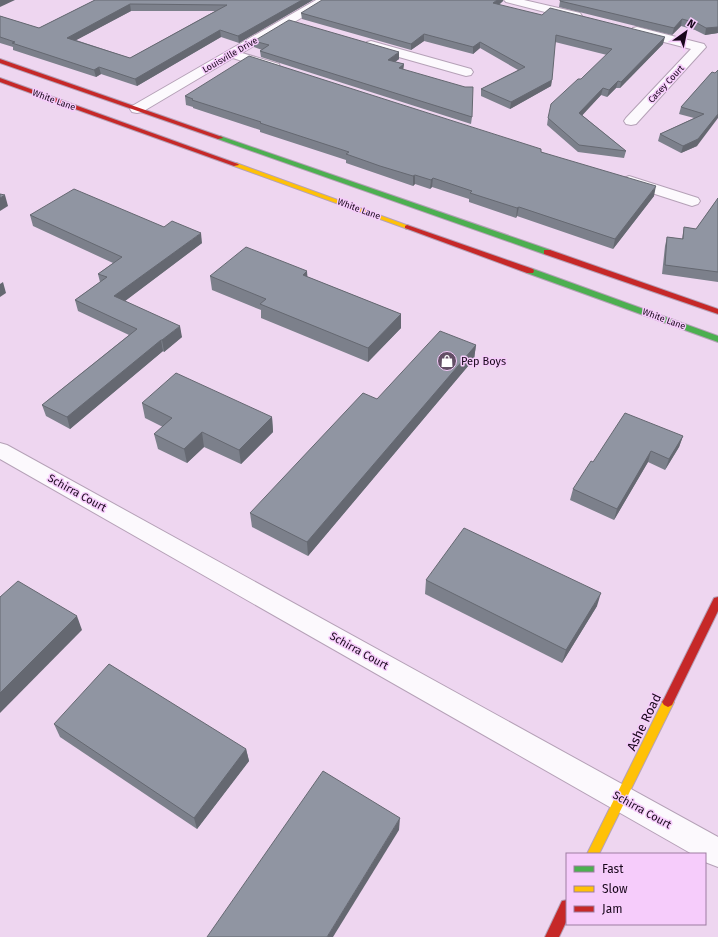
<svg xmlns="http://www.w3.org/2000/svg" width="718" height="937" font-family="'Fira Sans',sans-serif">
<rect width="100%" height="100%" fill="#eed6f0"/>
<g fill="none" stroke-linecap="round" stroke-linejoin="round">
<g stroke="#b5a1b7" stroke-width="2">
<g id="street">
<polygon points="316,0 330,0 328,2 242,53 279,64 280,67 279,70 269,70 233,58 142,112 137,113 132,112 130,109 132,106"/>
<polygon points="504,0 524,0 580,13 582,16 580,19 576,20 506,2"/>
<polygon points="637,27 704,44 706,47 636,124 631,125 626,124 624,121 626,118 691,49 633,34 631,31 633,28"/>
<polygon points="371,41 471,69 473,72 471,75 466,76 367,48 365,45 367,42"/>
<polygon points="629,176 698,198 700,201 698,204 692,206 624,184 621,181 624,178"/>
<polygon points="0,443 7,445 718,837 718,867 705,862 705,854 692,854 0,459"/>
</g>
</g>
<g stroke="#b5a1b7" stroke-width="2">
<g id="fast">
<polygon points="220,136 550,250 551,252 547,254 544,254 218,139 217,138"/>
<polygon points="527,269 533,269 718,336 718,342 527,273"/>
</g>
</g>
<g stroke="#b5a1b7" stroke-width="2">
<g id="slow">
<polygon points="236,163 409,226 410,227 407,229 405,228 234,166 233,165"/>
<polygon points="668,697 672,699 674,702 599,854 587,854 664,699"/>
</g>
</g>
<g stroke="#b5a1b7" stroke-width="2">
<g id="jam">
<polygon points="0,59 222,137 223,138 218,139 0,63"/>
<polygon points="0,78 238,164 239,165 234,166 0,82"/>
<polygon points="407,225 533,269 534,271 533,273 527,273 405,228 405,226"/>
<polygon points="544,250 550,250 718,309 718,314 544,254"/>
<polygon points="718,597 718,611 672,705 668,707 664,705 662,702 664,699 714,598"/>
<polygon points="567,900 567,920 559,937 545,937 562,901"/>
</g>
</g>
<use href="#street" fill="#fcf9fd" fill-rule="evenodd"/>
<use href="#fast" fill="#4caf50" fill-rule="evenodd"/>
<use href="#slow" fill="#ffc107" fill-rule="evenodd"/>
<use href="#jam" fill="#c62828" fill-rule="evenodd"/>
</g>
<g fill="#7c808b" fill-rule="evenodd">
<path d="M93,0h220l-74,43 -18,-6 -84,49 -36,-12 -5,3 -83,-27v-3l-13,-4v-27l39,12 56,-28zM131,11h84l-85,47 -54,-18z"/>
<polygon points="718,0 718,33 705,35 695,30 681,26 672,35 559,7 560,1"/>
<polygon points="503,1 499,5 663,44 620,88 616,88 607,97 601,95 582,115 626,151 624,158 578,152 547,125 548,118 581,79 607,55 555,42 551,86 510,109 481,96 481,89 518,70 480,48 473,54 424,41 411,50 302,19 301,13"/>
<polygon points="254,41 399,59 395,62 404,64 403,69 472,117 471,124 261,57 260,51 262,50 254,47"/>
<polygon points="712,72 697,146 681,153 658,141 660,134 694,118 679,114 681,107"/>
<polygon points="185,96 541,152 654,196 613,249 517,216 516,218 469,202 469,199 432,187 430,189 415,184 413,186 346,163 346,160 260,132 260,130 193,108 193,107 186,105"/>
<polygon points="718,198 718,282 662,274 665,246 667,237 682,239 684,227 696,229"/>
<polygon points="30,215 202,243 125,301 182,337 164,352 163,351 70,429 46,416 42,405 129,335 78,311 75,300 100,282 98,274 113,263 33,226"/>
<polygon points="210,276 308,277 401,314 401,328 368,362 261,318 261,310 212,290"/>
<polygon points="476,345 474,359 308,556 252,527 250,513 377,399"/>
<polygon points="142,403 272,417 273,432 241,464 204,447 187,463 158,449 154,434 163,427 145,418"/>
<polygon points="683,436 679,447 665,470 648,462 614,520 570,500 573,489 593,462"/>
<polygon points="426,580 597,606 562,663 425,594"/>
<polygon points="54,724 246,749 249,761 197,829 60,737"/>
</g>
<g fill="#656871">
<polygon points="0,0 15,0 0,7"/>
<polygon points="302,0 313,0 239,43 238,36"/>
<polygon points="497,0 503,0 503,1 492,10 493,3"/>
<polygon points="130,4 131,11 69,44 67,38"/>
<polygon points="682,19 681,26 672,35 674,28"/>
<polygon points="718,27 718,33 705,35 706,28"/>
<polygon points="220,30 221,37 137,86 135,79"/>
<polygon points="424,34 424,41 411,50 411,44"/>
<polygon points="665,37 663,44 620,88 621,82"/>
<polygon points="480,42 480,48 473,54 473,47"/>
<polygon points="399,52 399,59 388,67 388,60"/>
<polygon points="404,64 403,71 399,68"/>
<polygon points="99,67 101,74 96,77 94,70"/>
<polygon points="552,80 551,86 510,109 511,102"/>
<polygon points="618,81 616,88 607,97 609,90"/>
<polygon points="603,88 601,95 578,120 579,113"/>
<polygon points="718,114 718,118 697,146 681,153 683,146"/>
<polygon points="415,175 415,184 413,186 413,176"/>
<polygon points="433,178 432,187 430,189 431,180"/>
<polygon points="656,186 654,196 613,249 615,239"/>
<polygon points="5,195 8,206 0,211 0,198"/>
<polygon points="519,207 517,216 516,218 517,208"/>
<polygon points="201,233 202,243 117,307 114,296"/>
<polygon points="307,271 308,285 303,275"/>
<polygon points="3,282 6,293 0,297 0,284"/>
<polygon points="401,314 401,328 368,362 368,348"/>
<polygon points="180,326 182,337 164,352 162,340"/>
<polygon points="161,340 163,351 70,429 67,417"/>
<polygon points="476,345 474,359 308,556 307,542"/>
<polygon points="272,417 273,432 241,464 239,450"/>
<polygon points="202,432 204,447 187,463 184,449"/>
<polygon points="683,436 679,447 665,470 669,459"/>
<polygon points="651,451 648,462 614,520 617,509"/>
<polygon points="601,593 597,606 562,663 566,650"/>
<polygon points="77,616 82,630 0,713 0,693"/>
<polygon points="246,749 249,761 197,829 194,818"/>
<polygon points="400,818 399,830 333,937 327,937"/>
</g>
<g fill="#9095a2" stroke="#656871" fill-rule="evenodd">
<path d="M95,0h207l-64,36 -18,-6 -85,49 -36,-12 -5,3 -82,-27 3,-1 -15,-5v-21l39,12zM130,4l97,1 -97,53 -63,-20z"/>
<polygon points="322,0 497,0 493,3 542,15 550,8 665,37 621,82 618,81 609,90 603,88 579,113 626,151 579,145 548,118 551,104 578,79 581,79 612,49 556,35 552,80 511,102 481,89 525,67 480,42 473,47 424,34 411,44 301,13"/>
<polygon points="560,0 718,0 718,27 706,28 697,23 682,19 674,28 560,1"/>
<polygon points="289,20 399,52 388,60 404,64 399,68 465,87 473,87 472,117 260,51 269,45 254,41"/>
<polygon points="249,56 541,149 541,152 656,186 615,239 519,207 517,208 470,193 472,191 433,178 431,180 415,175 413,176 380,166 346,154 349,152 260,123 261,122 192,100 193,99 185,96"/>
<polygon points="718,70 718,114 698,139 683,146 660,134 704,114 681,107 712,72 715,73"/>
<polygon points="74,189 164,227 172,221 201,233 114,296 180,326 162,340 161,340 67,417 42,405 137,329 75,300 107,277 98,274 122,257 30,215"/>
<polygon points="0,194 5,195 0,198"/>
<polygon points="718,198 718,272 665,265 667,237 683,239 684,227 696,229"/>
<polygon points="246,247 307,271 303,275 401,314 368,348 260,304 266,299 210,276"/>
<polygon points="440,331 476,345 307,542 250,513 363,393 377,399"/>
<polygon points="176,373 272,417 239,450 202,432 184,449 154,434 172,418 142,403"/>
<polygon points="625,413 683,436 669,459 651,451 617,509 573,489 591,461 593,462"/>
<polygon points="464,528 601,593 566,650 426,580"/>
<polygon points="18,581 77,616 0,693 0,597"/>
<polygon points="109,664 246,749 194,818 54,724"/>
<polygon points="323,771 400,818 327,937 207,937"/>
</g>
<defs>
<g id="shop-disc" transform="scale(1)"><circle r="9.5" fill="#634f66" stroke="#f6ccfb"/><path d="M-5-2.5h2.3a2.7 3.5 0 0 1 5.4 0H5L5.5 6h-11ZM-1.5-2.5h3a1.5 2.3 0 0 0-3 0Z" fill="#fff"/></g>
</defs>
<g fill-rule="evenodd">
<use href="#shop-disc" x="447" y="361"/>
</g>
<g text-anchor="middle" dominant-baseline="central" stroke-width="3" stroke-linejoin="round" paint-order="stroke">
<g font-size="9" fill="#18071b" stroke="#f6ccfb">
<text transform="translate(230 55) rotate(-30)">Louisville Drive</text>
<text transform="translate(666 84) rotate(-47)">Casey Court</text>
<text transform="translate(54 100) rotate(20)">White Lane</text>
<text transform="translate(359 209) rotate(20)">White Lane</text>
<text transform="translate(664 319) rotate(20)">White Lane</text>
</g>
<g font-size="11" fill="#18071b" stroke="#f6ccfb" text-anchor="start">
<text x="461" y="361">Pep Boys</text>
</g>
<g font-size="11" fill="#18071b" stroke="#f6ccfb">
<text transform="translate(77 493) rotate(29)">Schirra Court</text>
<text transform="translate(359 651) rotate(29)">Schirra Court</text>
<text transform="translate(642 810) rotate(29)">Schirra Court</text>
</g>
<g font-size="13" fill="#18071b" stroke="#f6ccfb">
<text transform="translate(644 722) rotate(-64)">Ashe Road</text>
</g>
</g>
<rect x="566" y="853" width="140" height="72" fill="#f6ccfb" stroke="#9d7da1"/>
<rect x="574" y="866" width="20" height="6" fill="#4caf50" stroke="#9d7da1"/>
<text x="602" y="873" font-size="12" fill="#18071b">Fast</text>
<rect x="574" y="886" width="20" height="6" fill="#ffc107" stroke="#9d7da1"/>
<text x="602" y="893" font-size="12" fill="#18071b">Slow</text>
<rect x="574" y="906" width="20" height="6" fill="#c62828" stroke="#9d7da1"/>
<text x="602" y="913" font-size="12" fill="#18071b">Jam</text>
<g transform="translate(686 32) rotate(33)" stroke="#f6ccfb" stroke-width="3" paint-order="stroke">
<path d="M0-3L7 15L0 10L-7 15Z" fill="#18071b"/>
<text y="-6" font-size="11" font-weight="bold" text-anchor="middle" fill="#18071b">N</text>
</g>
</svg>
